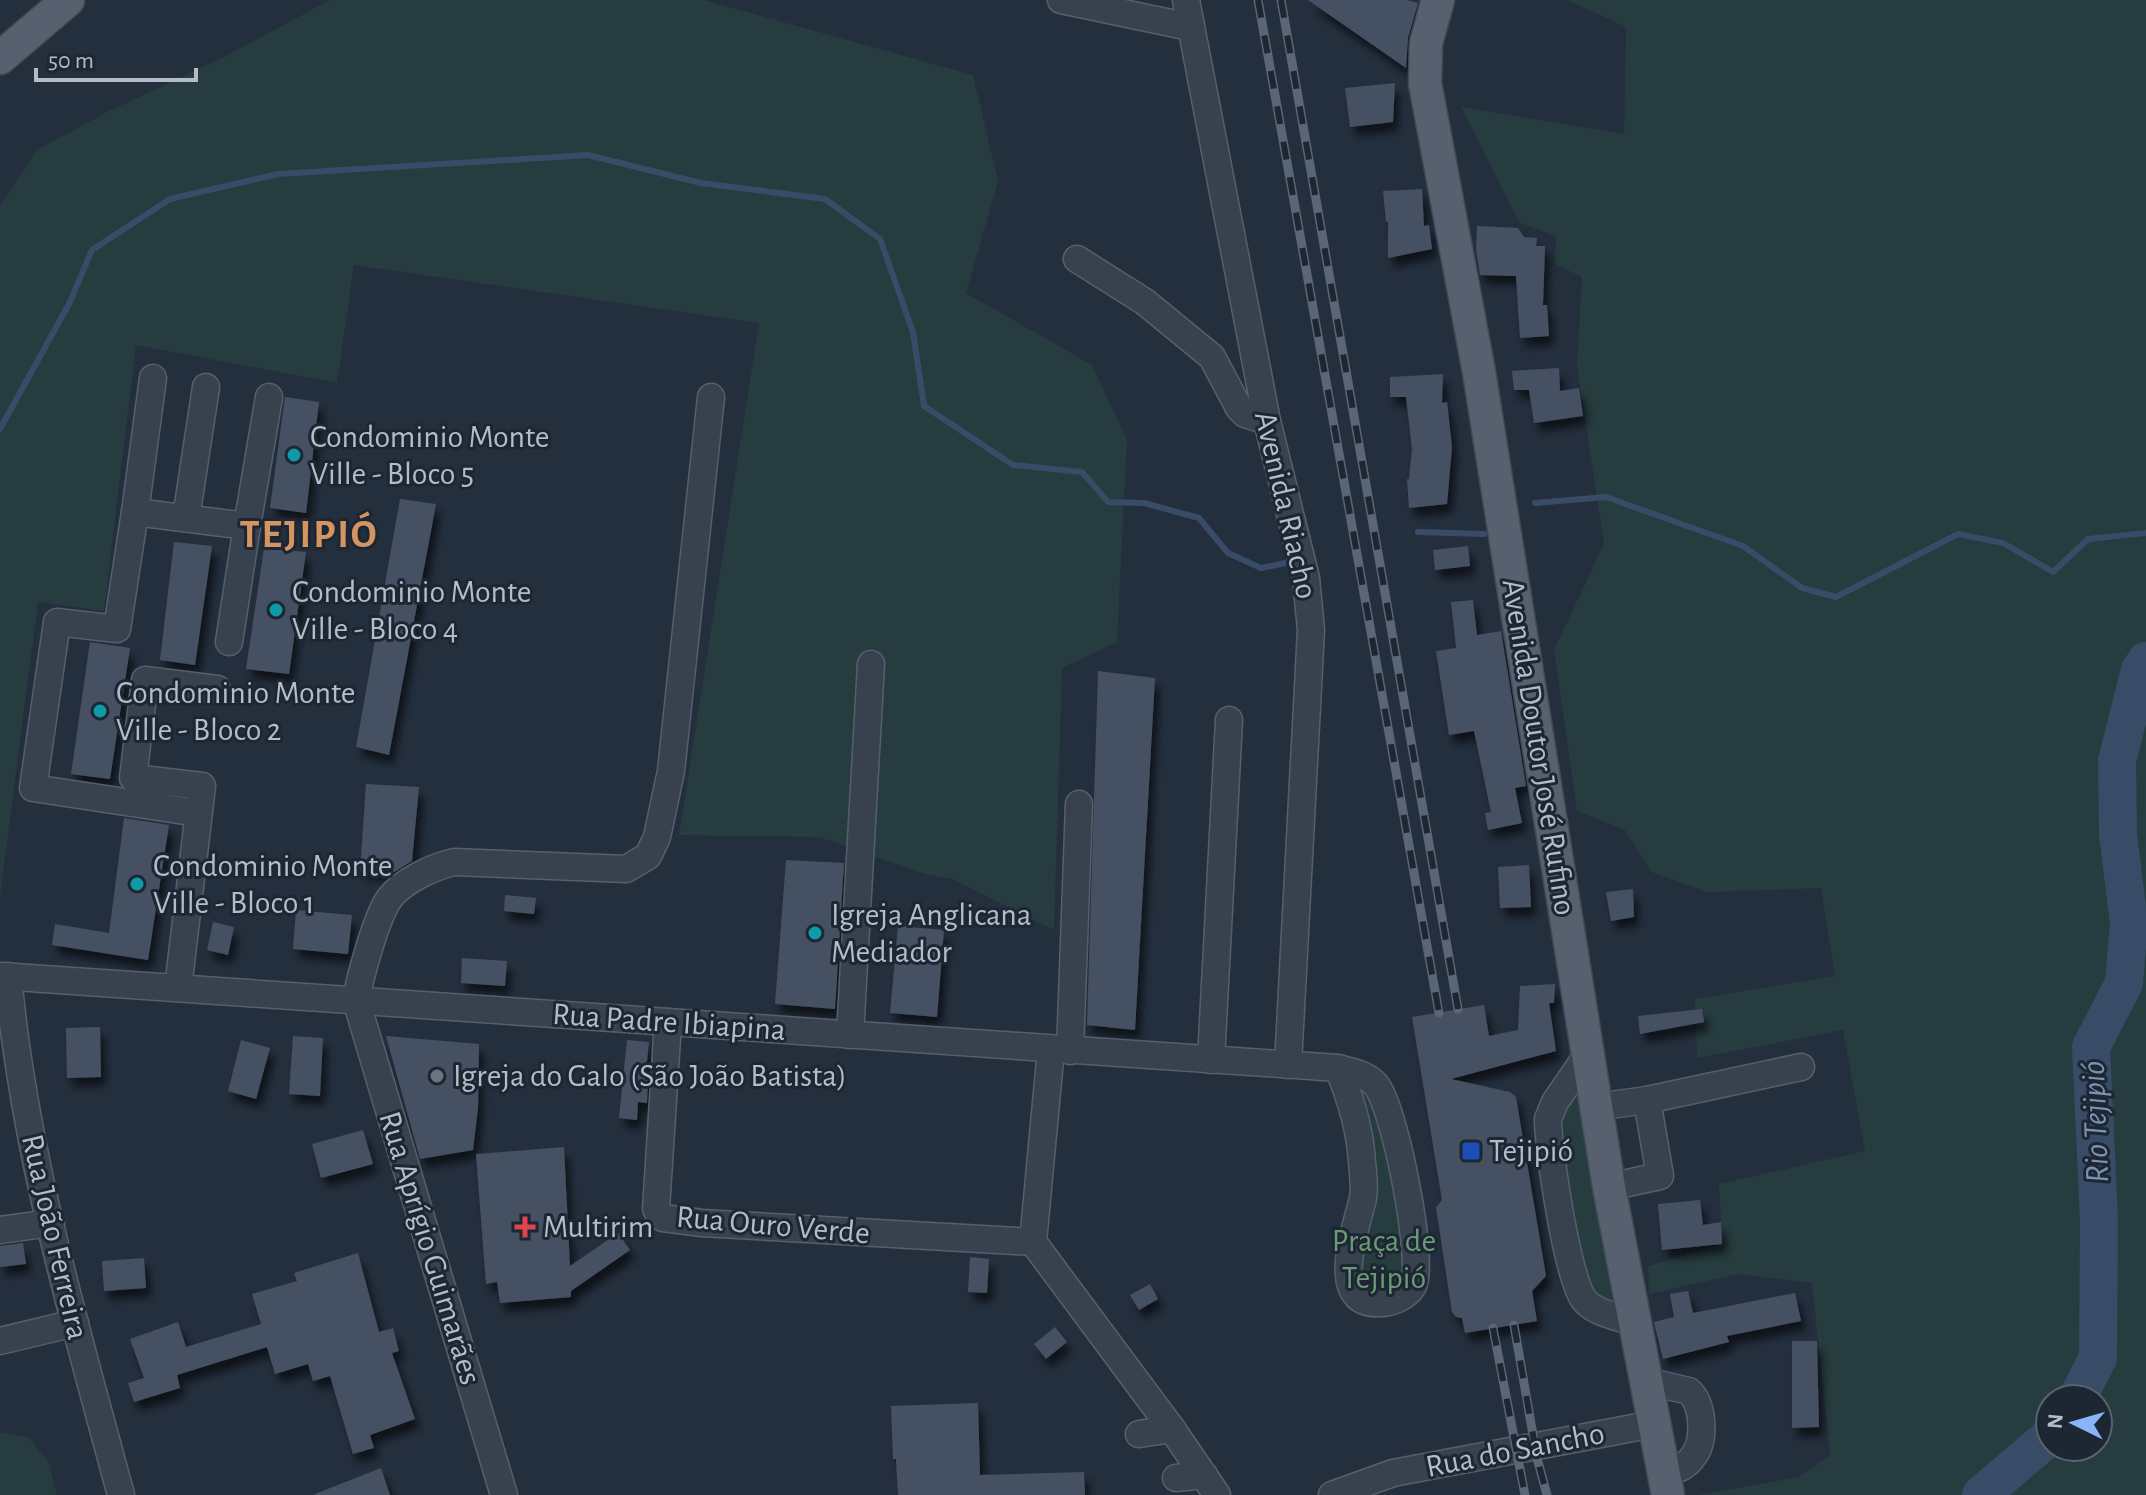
<svg xmlns="http://www.w3.org/2000/svg" width="2146" height="1495" font-family="'Alegreya Sans',sans-serif">
<defs>
<filter id="shadow"><feDropShadow dx="5" dy="9" stdDeviation="4" flood-color="#0009"/></filter>
</defs>
<rect width="100%" height="100%" fill="#242f3e"/>
<g fill="#263c3f" fill-rule="evenodd">
<polygon points="330,0 704,0 973,75 998,181 966,293 1092,365 1127,440 1117,642 1062,668 1054,930 952,879 925,874 819,837 679,835 759,323 354,265 337,383 136,345 104,611 38,602 0,896 0,206 37,150 109,111 220,59"/>
<path d="M1567,0h579v1495h-448l101,-18 31,-22 -18,-172 -74,-9 -89,20 -1,-28 74,-22 -3,-60 146,-33 -22,-121 -146,28 -2,-59 140,-23 -14,-88 -113,4 -57,-20 -26,-42 -48,-19 -23,-161 50,-106 -27,-178 5,-89 -27,-13 1,-28 -36,-13 -59,-116 163,27 2,-107zM2050,1399h48v48h-48z"/>
<polygon points="1343,1068 1367,1075 1411,1193 1400,1296 1355,1291 1356,1218"/>
<polygon points="1581,1073 1614,1314 1591,1305 1548,1118"/>
<polygon points="0,1432 28,1437 48,1461 57,1495 0,1495"/>
</g>
<g fill="none" stroke-linecap="round" stroke-linejoin="round">
<g stroke="#394c67" stroke-width="6">
<polyline points="0,429 70,302 92,250 170,199 278,174 588,155 701,183 825,199 880,239 913,332 924,406 1013,465 1082,472 1108,502 1144,503 1199,518 1228,553 1261,568 1291,562"/>
<polyline points="1535,503 1606,497 1743,546 1802,588 1836,597 1958,534 2003,543 2053,572 2088,539 2146,533"/>
<polyline points="1418,532 1484,534"/>
</g>
<g stroke="#394c67" stroke-width="38">
<polyline points="2077,1399 2098,1358 2099,1220 2091,1047 2124,983 2129,923 2118,834 2117,761 2140,670 2146,661"/>
<polyline points="1981,1495 2050,1436"/>
</g>
</g>
<g fill="#455162" filter="url(#shadow)">
<polygon points="1308,0 1407,0 1418,3 1408,38 1406,68"/>
<polygon points="1395,83 1393,122 1350,127 1345,88"/>
<polygon points="1422,189 1424,226 1429,225 1432,249 1388,258 1388,222 1386,222 1383,191"/>
<polygon points="1477,226 1518,228 1524,237 1537,238 1536,246 1545,246 1543,305 1547,305 1549,336 1520,338 1516,276 1480,275 1476,250"/>
<polygon points="1559,368 1560,391 1579,388 1583,416 1534,423 1529,390 1514,390 1512,371"/>
<polygon points="1443,374 1442,403 1447,402 1452,447 1447,504 1409,508 1407,479 1409,479 1412,449 1406,397 1390,397 1390,377"/>
<polygon points="285,397 319,402 306,513 270,508"/>
<polygon points="400,499 436,504 389,755 356,747"/>
<polygon points="174,542 212,546 195,665 160,660"/>
<polygon points="1468,546 1470,566 1435,570 1433,550"/>
<polygon points="264,548 306,552 289,674 246,669"/>
<polygon points="1473,600 1477,635 1501,631 1526,786 1515,788 1522,823 1488,830 1485,813 1491,812 1474,731 1449,735 1436,651 1456,648 1451,602"/>
<polygon points="90,642 130,648 110,779 71,774"/>
<polygon points="1098,671 1155,678 1135,1030 1087,1025"/>
<polygon points="366,784 419,787 412,861 393,873 360,871"/>
<polygon points="124,818 169,825 148,960 52,945 55,924 109,933"/>
<polygon points="786,860 844,863 835,1009 775,1004"/>
<polygon points="1529,865 1531,907 1500,908 1498,867"/>
<polygon points="1633,889 1634,917 1611,921 1606,892"/>
<polygon points="505,895 536,898 534,914 504,911"/>
<polygon points="296,910 352,915 348,954 293,949"/>
<polygon points="213,922 234,927 228,955 207,950"/>
<polygon points="898,926 944,930 937,1017 890,1013"/>
<polygon points="462,958 507,961 505,986 461,983"/>
<polygon points="1555,984 1554,1003 1549,1003 1556,1051 1451,1079 1510,1092 1516,1097 1546,1276 1532,1291 1537,1321 1465,1333 1462,1318 1456,1317 1452,1312 1436,1208 1442,1200 1412,1017 1484,1005 1489,1036 1518,1030 1520,986"/>
<polygon points="1702,1009 1704,1022 1640,1034 1638,1016"/>
<polygon points="100,1027 101,1077 67,1078 66,1028"/>
<polygon points="293,1036 323,1038 320,1096 289,1094"/>
<polygon points="386,1036 479,1044 478,1108 473,1150 420,1159"/>
<polygon points="241,1040 270,1048 256,1099 228,1091"/>
<polygon points="627,1040 649,1042 645,1080 648,1080 647,1103 638,1102 637,1120 619,1118"/>
<polygon points="363,1130 373,1164 321,1178 312,1144"/>
<polygon points="564,1147 570,1266 618,1233 630,1250 571,1291 571,1297 500,1303 497,1282 486,1284 476,1154"/>
<polygon points="1700,1200 1703,1225 1721,1222 1722,1244 1662,1250 1658,1204"/>
<polygon points="23,1243 26,1264 0,1267 0,1246"/>
<polygon points="358,1253 379,1332 393,1328 399,1351 392,1353 415,1419 370,1435 374,1448 353,1454 330,1376 313,1381 308,1364 275,1374 267,1347 177,1375 180,1388 134,1402 128,1383 144,1378 130,1339 178,1322 186,1347 261,1324 252,1294 297,1281 294,1273"/>
<polygon points="970,1257 989,1259 987,1293 968,1292"/>
<polygon points="144,1258 146,1288 104,1291 102,1261"/>
<polygon points="1150,1284 1158,1299 1139,1310 1130,1295"/>
<polygon points="1688,1291 1693,1313 1795,1293 1801,1321 1727,1336 1729,1342 1663,1359 1654,1322 1674,1317 1670,1294"/>
<polygon points="1055,1327 1067,1342 1046,1359 1034,1344"/>
<polygon points="1792,1341 1817,1341 1819,1427 1792,1428"/>
<polygon points="978,1403 980,1475 1084,1472 1085,1495 898,1495 896,1459 893,1459 891,1406"/>
<polygon points="381,1468 390,1495 315,1495 315,1494"/>
</g>
<g fill="none" stroke-linecap="round" stroke-linejoin="round">
<g stroke="#565f6c" stroke-width="29">
<g id="minor">
<polyline points="1061,0 1190,27"/>
<polyline points="1186,0 1267,421 1306,578 1311,630 1288,1065"/>
<polyline points="1077,259 1145,302 1212,357 1239,408 1245,414 1267,421"/>
<polyline points="135,512 153,378"/>
<polyline points="186,518 206,387"/>
<polyline points="229,642 247,526"/>
<polyline points="198,813 33,788 57,622 117,629 135,512 247,526 269,397"/>
<path d="M0,976l1338,92c14,4 29,6 38,17 19,23 49,176 37,201 -6,10 -19,16 -31,17 -57,5 -25,-77 -19,-105 2,-11 0,-24 -1,-36 -2,-33 -11,-63 -24,-94"/>
<path d="M8,976c16,177 67,348 113,519"/>
<polyline points="178,988 202,786 133,778 145,680 217,689"/>
<polyline points="668,1022 656,1209 663,1218 702,1223 1033,1242"/>
<polyline points="850,1035 871,664"/>
<polyline points="1051,1049 1033,1242 1172,1429 1217,1495"/>
<polyline points="1070,1051 1079,804"/>
<path d="M1588,1054l-33,48 -7,17c0,30 20,164 37,182 12,13 35,16 51,22"/>
<polyline points="1211,1060 1229,720"/>
<polyline points="1596,1107 1647,1100 1801,1067"/>
<polyline points="1609,1187 1660,1176 1647,1100"/>
<polyline points="0,1230 51,1223"/>
<polyline points="0,1341 75,1323"/>
<path d="M1646,1381l43,10c15,14 17,51 3,67 -7,10 -17,12 -28,15"/>
<polyline points="1139,1434 1172,1429"/>
<polyline points="1176,1478 1204,1475"/>
<path d="M504,1495l-148,-495c4,-23 20,-82 33,-101 13,-18 44,-32 65,-37l172,7 22,-13 9,-19 14,-66 40,-374"/>
<polyline points="1332,1495 1393,1473 1654,1424"/>
</g>
</g>
<g stroke="#414a57" stroke-width="35">
<g id="major">
<polyline points="1438,0 1426,43 1425,83 1479,372 1609,1187 1668,1495"/>
<polyline points="0,58 68,0"/>
</g>
</g>
<use href="#minor" stroke="#38414e" stroke-width="26"/>
<use href="#major" stroke="#56606e" stroke-width="32"/>
<g stroke="#5a6575" stroke-width="9">
<g id="rail">
<polyline points="1258,0 1439,1013"/>
<polyline points="1281,0 1458,1009"/>
<polyline points="1514,1325 1537,1458 1547,1495"/>
<polyline points="1493,1328 1525,1495"/>
</g>
</g>
<use href="#rail" stroke="#1d2633" stroke-width="6" stroke-dasharray="18" stroke-linecap="butt"/>
</g>
<g fill="#0f9aa8" stroke="#1d2633" stroke-width="3">
<circle cx="294" cy="455" r="8"/>
<circle cx="276" cy="610" r="8"/>
<circle cx="100" cy="711" r="8"/>
<circle cx="137" cy="884" r="8"/>
<circle cx="815" cy="933" r="8"/>
</g>
<circle fill="#6b7280" stroke="#1d2633" stroke-width="3" cx="437" cy="1076" r="8"/>
<rect fill="#1a4fb4" stroke="#1d2633" stroke-width="3" x="1461" y="1141" width="20" height="20" rx="4"/>
<path fill="#e0444e" stroke="#1d2633" stroke-width="3" d="M521 1215h8v8h8v8h-8v8h-8v-8h-8v-8h8z"/>
<g text-anchor="middle" dominant-baseline="central" stroke-width="6" stroke-linejoin="round" paint-order="stroke">
<g font-size="32" fill="#b4bcc9" stroke="#1d2633" text-anchor="start">
<text x="310" y="437">Condominio Monte<tspan x="310" dy="37">Ville - Bloco 5</tspan></text>
<text x="292" y="592">Condominio Monte<tspan x="292" dy="37">Ville - Bloco 4</tspan></text>
<text x="116" y="693">Condominio Monte<tspan x="116" dy="37">Ville - Bloco 2</tspan></text>
<text x="153" y="866">Condominio Monte<tspan x="153" dy="37">Ville - Bloco 1</tspan></text>
<text x="831" y="915">Igreja Anglicana<tspan x="831" dy="37">Mediador</tspan></text>
<text x="453" y="1076">Igreja do Galo (São João Batista)</text>
<text x="1489" y="1151">Tejipió</text>
<text x="543" y="1227">Multirim</text>
</g>
<g font-size="32" fill="#b4bcc9" stroke="#1d2633">
<text transform="translate(1286 505) rotate(77)">Avenida Riacho</text>
<text transform="translate(1539 747) rotate(81)">Avenida Doutor José Rufino</text>
<text transform="translate(669 1022) rotate(4)">Rua Padre Ibiapina</text>
<text transform="translate(773 1225) rotate(5)">Rua Ouro Verde</text>
<text transform="translate(55 1237) rotate(77)">Rua João Ferreira</text>
<text transform="translate(430 1248) rotate(73)">Rua Aprígio Guimarães</text>
<text transform="translate(1515 1450) rotate(-11)">Rua do Sancho</text>
</g>
<g font-size="32" fill="#6b9a76" stroke="#1d2633">
<text x="1384" y="1241">Praça de<tspan x="1384" dy="37">Tejipió</tspan></text>
</g>
<g font-size="34" font-style="italic" fill="#7c92b1" stroke="#1d2633">
<text transform="translate(2096 1122) rotate(-92)">Rio Tejipió</text>
</g>
<g font-size="40" font-weight="bold" letter-spacing="2" fill="#d59563" stroke="#1d2633">
<text x="309" y="535">TEJIPIÓ</text>
</g>
</g>
<g transform="translate(2074 1423) rotate(275)"><circle r="38" fill="#1d2633" stroke="#59626f" stroke-width="2"/>
<path d="M0-6L14 30L0 20L-14 30Z" fill="#8ab4f8"/>
<text y="-12" font-size="22" font-weight="bold" text-anchor="middle" fill="#b4bcc9">N</text>
</g>
<path d="M36 68v12h160v-12" fill="none" stroke="#b4bcc9" stroke-width="4"/>
<text x="48" y="68" font-size="24" fill="#b4bcc9" stroke="#1d2633" stroke-width="6" paint-order="stroke">50 m</text>
</svg>
